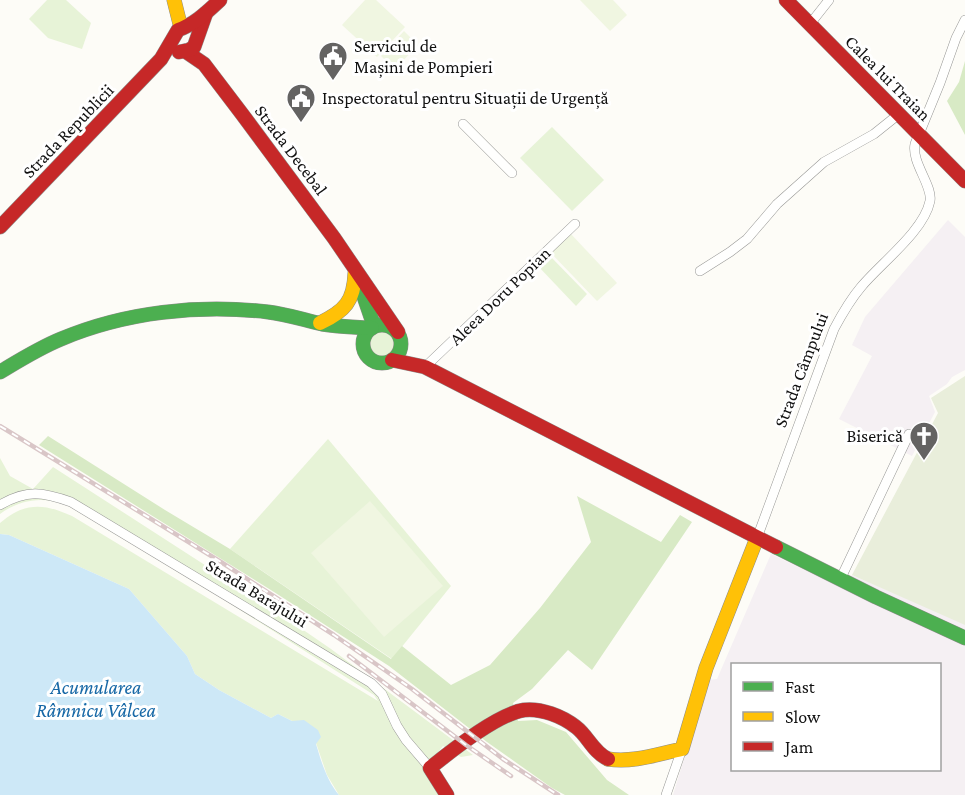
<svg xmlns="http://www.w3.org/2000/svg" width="965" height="795" font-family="'Crimson Pro',serif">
<rect width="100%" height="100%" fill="#fdfcf7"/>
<g fill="#f5f0f3" fill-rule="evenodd">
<polygon points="948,220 965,237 965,370 952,377 947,384 929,396 935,412 912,456 839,419 872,356 852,345 865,317"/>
<path d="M771,554l73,35 8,-14 113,48v172h-292l35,-115 9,-1zM732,664h208v106h-208z"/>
</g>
<g fill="#e7f3d7">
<polygon points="47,0 66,0 91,23 82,49 48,38 29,19"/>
<polygon points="552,127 604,180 572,211 520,158"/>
<polygon points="549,255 587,294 576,306 538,266"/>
<circle cx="382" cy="344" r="12"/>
<polygon points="328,439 451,586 392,659 230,549"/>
<path d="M0,458l10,18 23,13 20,-22 214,138 64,44 142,106 -12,2 -18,-11 -17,21 16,28h-103l-12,-20 -11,-32 -12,-22h-12l-14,-7 -7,4 -52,-28 -24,-16 -8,-18 -58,-67 -120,-54 -9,-1v-11c25,-21 43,-20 72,-7l306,185 -4,-6 -154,-98 -153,-92c-23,-9 -47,-6 -67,9z"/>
</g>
<g fill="#d8eac5">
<polygon points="965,61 965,135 947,101 959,82"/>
<polygon points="48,436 165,510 230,549 391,659 402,646 451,685 490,665 540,608 591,542 577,496 661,542 680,515 692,522 592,670 568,650 532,689 513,703 518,721 537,720 566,732 607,780 629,795 565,795 552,788 487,742 389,666 274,592 39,445"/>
</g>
<polygon fill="#e9eedb" points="965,376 965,625 852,575 938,413 931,398"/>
<g fill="#f0f6e1">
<polygon points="365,0 376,0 405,27 377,57 342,25"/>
<polygon points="580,0 613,0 627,15 610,31"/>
<polygon points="404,31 418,45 395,69 381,56"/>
<polygon points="570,233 617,283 597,301 550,252"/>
<polygon points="370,501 443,586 384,637 311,553"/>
</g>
<path fill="#cde8f7" d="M0,534l9,1 120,54 58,67 8,18 24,16 52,28 7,-4 14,7 12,-1 14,10 3,7 -5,7c5,17 11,37 23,51h-339z"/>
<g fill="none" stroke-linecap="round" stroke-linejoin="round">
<g stroke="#979795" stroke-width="10">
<g id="street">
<polyline points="810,24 829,0"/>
<polyline points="463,124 512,173"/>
<polyline points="700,271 730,252 747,239 777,204 824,162 874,134 899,114"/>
<polyline points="425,367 575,224"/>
<path d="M0,505c27,-16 43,-13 71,-3l300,181 11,11 15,32 9,14 24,28"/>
<path d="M757,538l77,-209c8,-15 16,-29 27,-42 20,-24 63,-56 69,-86 3,-15 -19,-39 -15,-57l25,-61 16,-45 9,-18"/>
<polyline points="840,580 909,434"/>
<polyline points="666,795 682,749"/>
</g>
</g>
<g stroke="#8e8d8b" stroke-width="15">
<g id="fast">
<polyline points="361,288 374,326"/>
<circle cx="382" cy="344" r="19"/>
<path d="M0,372c20,-12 39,-24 61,-33 64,-27 138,-35 207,-27 18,2 36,8 54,12 17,3 33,3 50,4"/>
<polyline points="776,547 876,597 965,638"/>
</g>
</g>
<g stroke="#8e8d8b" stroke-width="15">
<g id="slow">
<polyline points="174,0 181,28"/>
<path d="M320,323c25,-12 34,-22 35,-50"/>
<path d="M608,759c25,4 50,-5 74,-10l24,-81 51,-130"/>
</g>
</g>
<g stroke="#8e8d8b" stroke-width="15">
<g id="jam">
<polyline points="786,0 965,181"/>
<polyline points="185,51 204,64 242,114 334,238 398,332"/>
<polyline points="179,52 189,50 194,47 206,13"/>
<path d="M0,227l161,-168 17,-29c17,-6 29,-18 42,-30"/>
<polyline points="392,360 425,367 776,547"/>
<path d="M447,795l-17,-27c21,-17 68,-54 94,-58 17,-2 38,6 52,17 12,9 17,25 32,32"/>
</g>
</g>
<use href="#street" stroke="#fffffe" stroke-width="9"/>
<use href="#fast" stroke="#4caf50" stroke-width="14"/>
<use href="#slow" stroke="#ffc107" stroke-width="14"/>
<use href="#jam" stroke="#c62828" stroke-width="14"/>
<g stroke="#d9c6c7" stroke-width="4.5">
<g id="rail">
<polyline points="0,426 221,562 334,635 412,689 503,759 558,795"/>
<polyline points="349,656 466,745 511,776"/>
</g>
</g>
<use href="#rail" stroke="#fff" stroke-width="2" stroke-dasharray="7" stroke-linecap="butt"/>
</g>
<defs>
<g id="civic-pin" transform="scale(1.5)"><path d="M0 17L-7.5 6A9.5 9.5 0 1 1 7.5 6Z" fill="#646362" stroke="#fff"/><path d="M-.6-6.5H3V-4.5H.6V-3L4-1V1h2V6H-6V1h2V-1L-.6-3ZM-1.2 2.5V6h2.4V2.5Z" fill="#fff"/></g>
<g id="church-pin" transform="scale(1.5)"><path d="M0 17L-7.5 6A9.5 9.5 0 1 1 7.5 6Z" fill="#646362" stroke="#fff"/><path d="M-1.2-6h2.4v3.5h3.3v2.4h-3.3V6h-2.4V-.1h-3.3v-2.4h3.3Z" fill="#fff"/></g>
</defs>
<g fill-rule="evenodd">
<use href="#civic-pin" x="333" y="56"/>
<use href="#civic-pin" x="301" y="98"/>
<use href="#church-pin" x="924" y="436"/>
</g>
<g text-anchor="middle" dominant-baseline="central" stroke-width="6" stroke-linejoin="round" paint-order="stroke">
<g font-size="18" fill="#111" stroke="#fff" text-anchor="start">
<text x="354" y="46">Serviciul de<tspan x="354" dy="21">Mașini de Pompieri</tspan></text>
<text x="322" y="98">Inspectoratul pentru Situații de Urgență</text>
<text x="903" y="436" text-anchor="end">Biserică</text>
</g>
<g font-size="18" fill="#111" stroke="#fff">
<text transform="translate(888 78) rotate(45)">Calea lui Traian</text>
<text transform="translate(68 131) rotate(-46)">Strada Republicii</text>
<text transform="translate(291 150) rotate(53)">Strada Decebal</text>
<text transform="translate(500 296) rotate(-44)">Aleea Doru Popian</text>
<text transform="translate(801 370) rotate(-69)">Strada Câmpului</text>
<text transform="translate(257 593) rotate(31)">Strada Barajului</text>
</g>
<g font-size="20" font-style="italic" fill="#1768a6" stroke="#fff">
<text x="96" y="687">Acumularea<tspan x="96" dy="23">Râmnicu Vâlcea</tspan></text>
</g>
</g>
<rect x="731" y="663" width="210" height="108" fill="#ffffff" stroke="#a0a0a0" stroke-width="1.5"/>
<rect x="743" y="682" width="30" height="9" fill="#4caf50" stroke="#a0a0a0" stroke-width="1.5"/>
<text x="785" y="693" font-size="18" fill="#111111">Fast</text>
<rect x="743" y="712" width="30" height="9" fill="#ffc107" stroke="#a0a0a0" stroke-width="1.5"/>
<text x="785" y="723" font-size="18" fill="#111111">Slow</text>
<rect x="743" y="742" width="30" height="9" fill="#c62828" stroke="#a0a0a0" stroke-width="1.5"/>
<text x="785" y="753" font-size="18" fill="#111111">Jam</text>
</svg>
